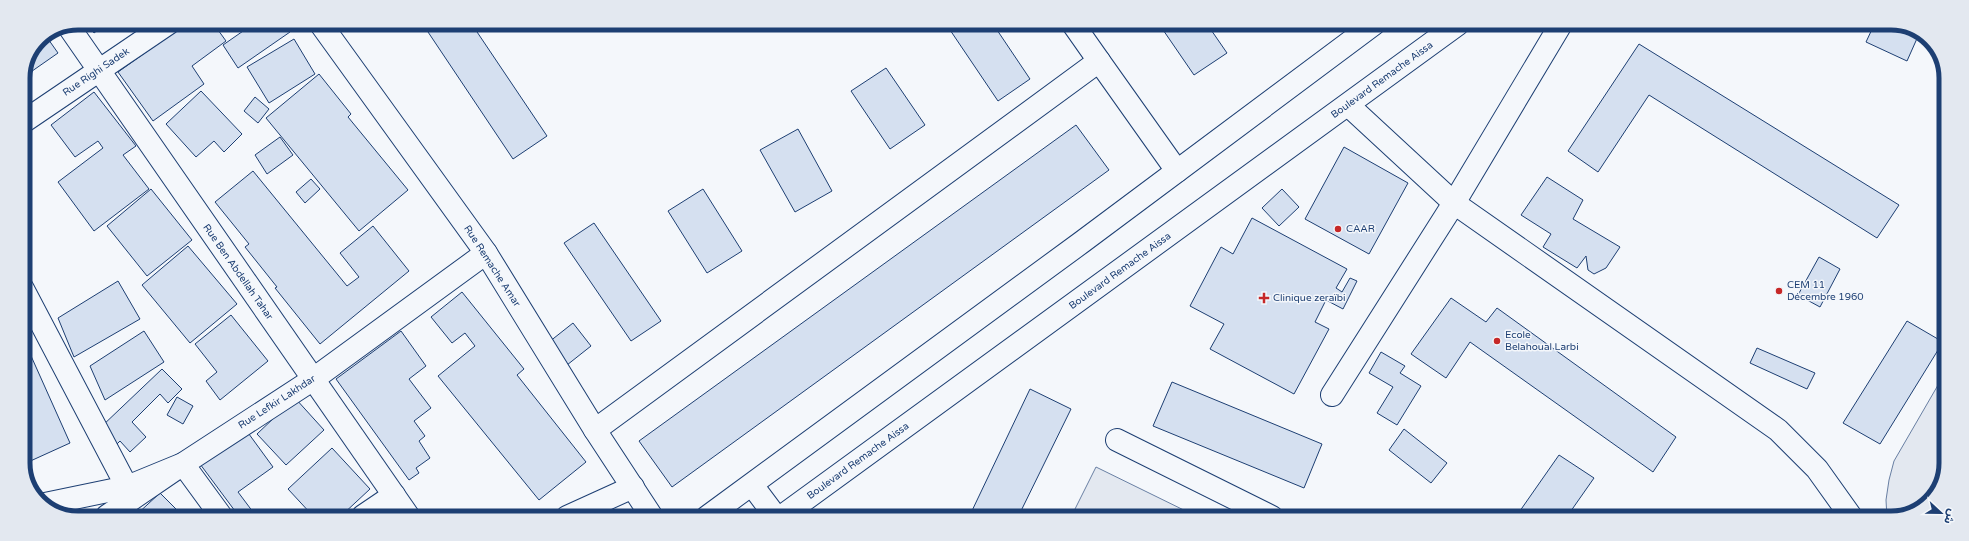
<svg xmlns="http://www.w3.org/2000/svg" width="1969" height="541" font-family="'Varela Round','Noto Sans Arabic',sans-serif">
<rect width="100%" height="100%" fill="#f4f7fb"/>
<g fill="#e3e8f0" stroke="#687fa3">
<polygon points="1945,373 1944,477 1925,506 1887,518 1886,500 1889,480 1894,461"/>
<polygon points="1096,467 1198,517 1071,517"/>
</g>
<g fill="#d5e0f0" stroke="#1d3f73">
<polygon points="87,23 107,23 94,33"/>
<polygon points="187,23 213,23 226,41 192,66 204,84 153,121 118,72"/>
<polygon points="242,23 284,23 290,32 238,68 223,45 246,29"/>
<polygon points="422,23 471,23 547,136 513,159"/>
<polygon points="946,24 993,24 1030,79 998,101"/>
<polygon points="1159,24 1207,24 1227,53 1194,75"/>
<polygon points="1874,25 1905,25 1919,34 1907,61 1866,42"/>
<polygon points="46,36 58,53 25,76 39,39"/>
<polygon points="294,39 315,74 269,103 247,67"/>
<polygon points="1639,44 1899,205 1877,238 1649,95 1598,172 1568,151"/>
<polygon points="886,68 925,125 890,149 851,91"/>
<polygon points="319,74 351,114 348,117 408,190 359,231 266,118"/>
<polygon points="201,91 242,134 224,152 214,141 196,157 166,124"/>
<polygon points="94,92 136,146 123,155 149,189 94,231 58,182 103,148 98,141 75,157 51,125"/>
<polygon points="255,97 269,109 258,123 244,111"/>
<polygon points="1076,125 1109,170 672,487 639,441"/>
<polygon points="798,129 832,191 795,212 760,150"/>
<polygon points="280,137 293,155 267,174 255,155"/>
<polygon points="1344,147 1408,183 1369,254 1305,219"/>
<polygon points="253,171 347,286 359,277 340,253 373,226 409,271 320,344 275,288 277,287 245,247 249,244 215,202"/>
<polygon points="1547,177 1583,200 1573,219 1620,247 1606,268 1594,274 1588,270 1586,256 1577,268 1543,247 1551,234 1521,215"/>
<polygon points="311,179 320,189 305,203 296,192"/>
<polygon points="151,189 192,240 147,276 107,226"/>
<polygon points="703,189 742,251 707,273 668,211"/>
<polygon points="1282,189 1299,207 1279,226 1262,208"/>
<polygon points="1252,218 1347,269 1336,288 1342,292 1350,278 1357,281 1343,309 1326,300 1315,322 1329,329 1294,394 1210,349 1224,324 1190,306 1221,247 1233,254"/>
<polygon points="594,223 661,321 631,341 564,243"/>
<polygon points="188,246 237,304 190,343 142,285"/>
<polygon points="1819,257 1840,269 1820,307 1798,295"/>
<polygon points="118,281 140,319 74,357 58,318"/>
<polygon points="462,292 524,369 517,375 586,462 539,500 438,376 475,346 465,333 452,343 431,317"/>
<polygon points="1451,298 1486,322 1497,308 1676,437 1653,472 1470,342 1446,378 1411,354"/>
<polygon points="231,315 268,361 220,400 206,381 217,372 195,344"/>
<polygon points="1907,321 1943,342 1880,444 1843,423"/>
<polygon points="573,323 591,346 567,365 549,342"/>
<polygon points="144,331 164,362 105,400 90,366"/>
<polygon points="401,331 426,366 409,379 431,408 414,421 425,436 419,441 430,458 416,468 419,473 409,480 336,379"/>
<polygon points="23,338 70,443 26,463 23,455"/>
<polygon points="1757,348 1815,373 1807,389 1750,363"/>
<polygon points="1381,352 1405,366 1400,373 1421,386 1397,425 1377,413 1393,387 1369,373"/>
<polygon points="162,369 182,389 168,403 160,394 132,422 146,437 130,452 120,441 117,444 101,427"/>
<polygon points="1172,382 1322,444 1304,488 1153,426"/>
<polygon points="1030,389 1071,409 1018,517 969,517"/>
<polygon points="177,397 193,406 183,424 167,415"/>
<polygon points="295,398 324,430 286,465 257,434"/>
<polygon points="1404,429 1447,463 1431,483 1389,450"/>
<polygon points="246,430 273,467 238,492 256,516 242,516 237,510 235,511 200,464"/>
<polygon points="332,448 370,489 341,516 313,516 288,489"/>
<polygon points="1559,455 1594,478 1566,518 1515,518"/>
<polygon points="160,493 183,516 135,516"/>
</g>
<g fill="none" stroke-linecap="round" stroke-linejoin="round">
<g stroke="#1d3f73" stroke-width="24">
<g id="minor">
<polyline points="320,23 486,253 595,430 652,517"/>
<polyline points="1073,24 1099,61"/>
<polyline points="69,27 409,517"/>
<polyline points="1348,105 1454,203 1778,430 1817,469 1852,518"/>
<polyline points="23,289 127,487"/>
<polyline points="1332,395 1454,203 1561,24"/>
<polyline points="595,430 1099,61 1177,171"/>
<polyline points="1117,440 1272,517"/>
<polyline points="45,504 127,487 183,464 312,380 486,253"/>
<polyline points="107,516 183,464 221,516"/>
<polyline points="363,516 394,495"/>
<polyline points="567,517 633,487"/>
</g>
</g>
<g stroke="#1d3f73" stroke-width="24">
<g id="tertiary">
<polyline points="23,122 169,23"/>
<polyline points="752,485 776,517"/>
</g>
</g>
<g stroke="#1d3f73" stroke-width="24">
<g id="secondary">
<polyline points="707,517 1082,242 1374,24"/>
<polyline points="781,517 1458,24"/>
</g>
</g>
<use href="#minor" stroke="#f4f7fb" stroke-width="22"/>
<use href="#tertiary" stroke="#f4f7fb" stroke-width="22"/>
<use href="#secondary" stroke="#f4f7fb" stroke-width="22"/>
</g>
<g fill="#c62828" stroke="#f4f7fb" stroke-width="1.5">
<circle cx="1338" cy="229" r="4"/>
<circle cx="1779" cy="291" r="4"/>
<path d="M1262 292h4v4h4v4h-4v4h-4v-4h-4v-4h4z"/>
<circle cx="1497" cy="341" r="4"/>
</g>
<g text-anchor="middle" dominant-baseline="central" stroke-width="3" stroke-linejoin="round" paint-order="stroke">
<g font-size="10" fill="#1d3f73" stroke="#f4f7fb">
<text transform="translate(96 72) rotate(-34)">Rue Righi Sadek</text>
<text transform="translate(1382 80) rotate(-36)">Boulevard Remache Aissa</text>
<text transform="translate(492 266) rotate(57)">Rue Remache Amar</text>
<text transform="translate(1120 271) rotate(-36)">Boulevard Remache Aissa</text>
<text transform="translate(238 272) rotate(55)">Rue Ben Abdellah Tahar</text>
<text transform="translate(277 402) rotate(-33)">Rue Lefkir Lakhdar</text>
<text transform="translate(858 461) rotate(-36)">Boulevard Remache Aissa</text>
</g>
<g font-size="10" fill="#1d3f73" stroke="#f4f7fb" text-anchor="start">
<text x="1346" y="229">CAAR</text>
<text x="1787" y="285">CEM 11<tspan x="1787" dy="12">Décembre 1960</tspan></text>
<text x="1273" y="298">Clinique zeraïbi</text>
<text x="1505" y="335">Ecole<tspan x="1505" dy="12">Belahoual Larbi</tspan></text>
</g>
</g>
<path d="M0 0H1969V541H0ZM78 30H1891A48 48 0 0 1 1939 78V463A48 48 0 0 1 1891 511H78A48 48 0 0 1 30 463V78A48 48 0 0 1 78 30Z" fill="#e3e8f0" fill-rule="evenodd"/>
<path fill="none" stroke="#1d3f73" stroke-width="5" d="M78 30H1891A48 48 0 0 1 1939 78V463A48 48 0 0 1 1891 511H78A48 48 0 0 1 30 463V78A48 48 0 0 1 78 30Z"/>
<g transform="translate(1941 513) rotate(112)" stroke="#f4f7fb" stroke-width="3" paint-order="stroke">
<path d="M0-3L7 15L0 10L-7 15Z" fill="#1d3f73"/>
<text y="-6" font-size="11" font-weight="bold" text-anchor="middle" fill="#1d3f73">ش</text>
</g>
</svg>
